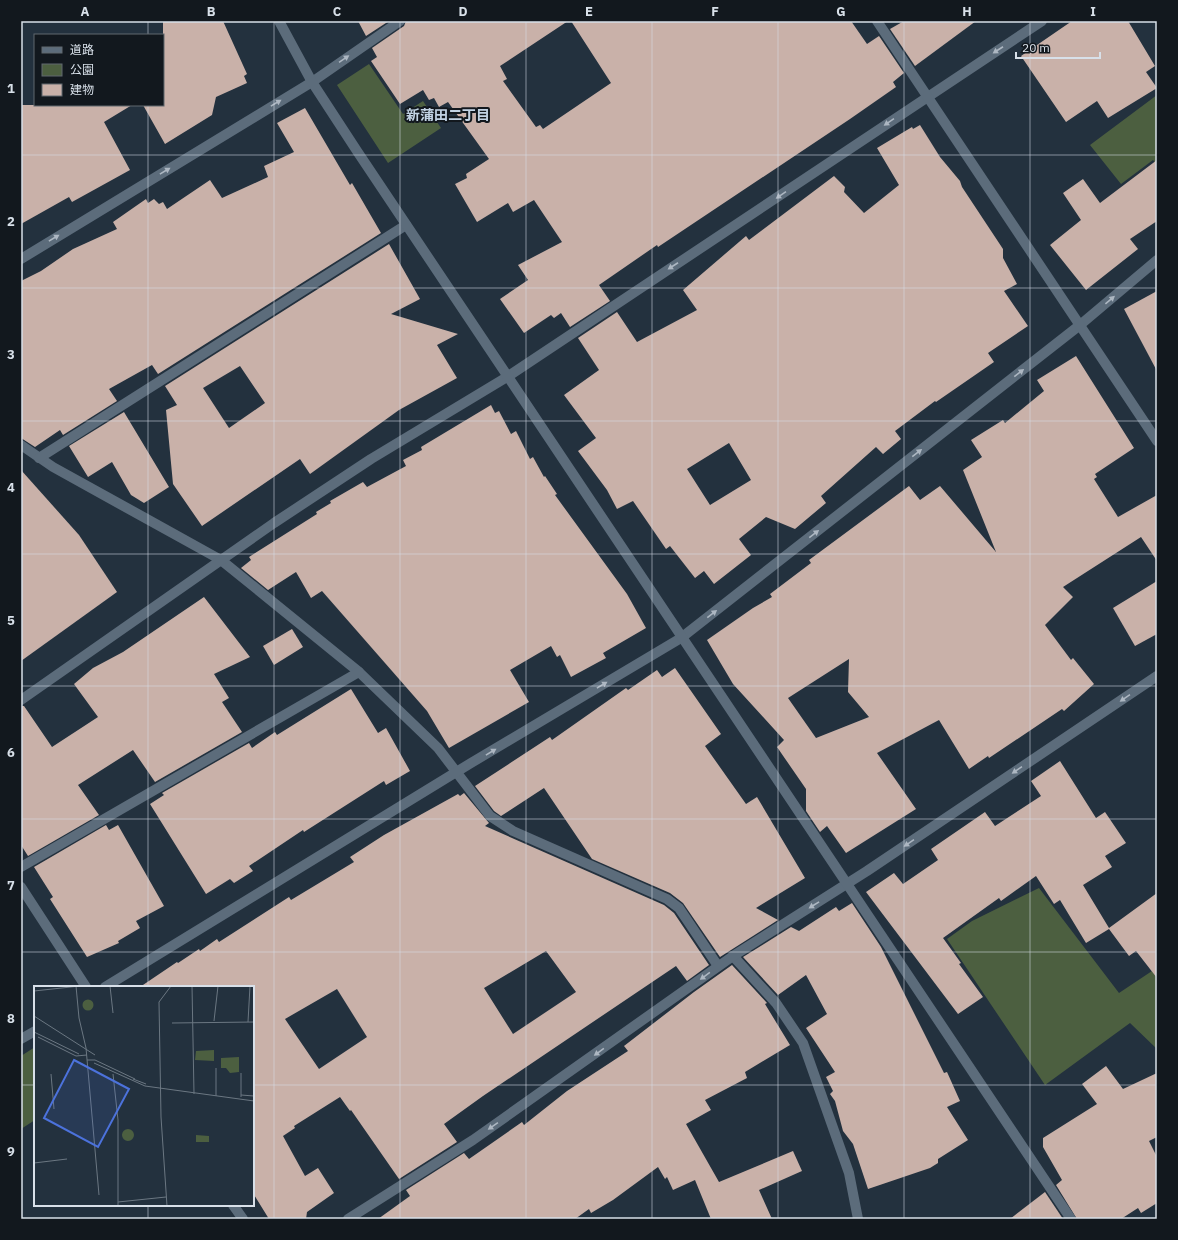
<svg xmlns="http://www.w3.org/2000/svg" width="1178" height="1240" font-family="'IBM Plex Sans','Noto Sans JP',sans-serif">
<rect width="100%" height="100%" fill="#23313e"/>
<g fill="#4c5f40">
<polygon points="369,64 403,114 423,101 441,128 388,163 337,85"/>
<polygon points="1157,95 1157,165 1153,160 1121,184 1090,145"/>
<polygon points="1039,888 1119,993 1152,971 1157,977 1157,1049 1130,1023 1045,1085 947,939 972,921"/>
<polygon points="35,1047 35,1120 21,1129 21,1056"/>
</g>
<g fill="#c9b1a9" fill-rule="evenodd">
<polygon points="163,21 223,21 247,74 244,76 247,83 216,97 212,115 165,144 143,105 163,105"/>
<polygon points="358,21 389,21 366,36"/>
<polygon points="406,21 568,21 500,66 507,79 503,81 536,127 540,125 543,129 611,83 571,21 851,21 867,44 879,36 904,73 893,82 896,87 850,119 658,247 657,245 599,285 610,301 570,327 561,313 554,318 551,315 524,333 500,299 528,280 518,265 562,242 534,200 513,212 508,203 477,222 455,184 467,178 466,174 489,159 448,102 439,107 434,98 429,100 423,90 400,104 371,61 377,57 372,48 404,26"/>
<polygon points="904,21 976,21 915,66 890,29"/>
<polygon points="1072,21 1128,21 1155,66 1146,72 1157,88 1108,118 1097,101 1066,122 1021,56"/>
<polygon points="21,105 132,105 104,122 130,170 72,202 69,197 21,224"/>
<polygon points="305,108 350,185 352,183 381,233 158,374 152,365 109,389 117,401 63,435 60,430 35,447 21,438 21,281 41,271 73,249 117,229 113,222 146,199 148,203 154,199 159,204 163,202 167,209 210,180 222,198 268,177 264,166 294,152 277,123"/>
<path d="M920,125l20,32 20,24 2,6 41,62v9l14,26 -13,7 24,35 -40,27 6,9 -58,40 -1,-1 -40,30 6,8 -18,15 -7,-7 -55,49 5,7 -31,26 -29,-12 -27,22 12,16 -37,29 -10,-13 -9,7 -25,-32 -4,3 -33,-48 -16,8 -10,-19 -29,-39 18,-13 -32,-43 35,-25 -21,-32 39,-26 20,30 60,-32 -14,-20 63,-54 3,4 85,-64 11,11 -1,5 20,21 35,-28 -22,-37 35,-21 1,2zM729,443l22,37 -41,25 -23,-36z"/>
<polygon points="1157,160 1157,221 1130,239 1138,249 1086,290 1050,245 1081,220 1063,193 1083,179 1100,203"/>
<path d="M389,244l31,55 -29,15 67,20 -21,11 20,33 -58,32 -89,64 -10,-15 -98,67 -29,-42 -7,-74 11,-5 -12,-19zM240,366l25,37 -36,25 -26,-40z"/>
<polygon points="1157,291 1157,371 1124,309"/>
<path d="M1076,356l58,92 -39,26 2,3 -3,2 24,38 39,-22v66l-16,-24 -78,50 10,10 -28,28 26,35 2,-2 21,26 -30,27 -2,-2 -73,49 -1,-2 -19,13 -30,-49 -62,33 39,56 -70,44 -19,-27 -7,6 -14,-21v-22l-29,-42 7,-7 -51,-56 -26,-44 46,-32 19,-11 -2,-3 41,-31 -2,-3 100,-74 11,14 20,-14 56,66 -33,-82 19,-13 -11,-17 32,-20 2,3 39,-32 -7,-11zM849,659l-1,33 21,25 -53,21 -28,-40z"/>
<polygon points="491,405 495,413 499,411 511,434 516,431 530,459 533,457 544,477 545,476 557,494 555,495 627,594 646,628 603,653 606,658 571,677 560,655 557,657 551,646 510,670 529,702 449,748 427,711 322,591 311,598 296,572 268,590 241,568 251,560 249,557 317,514 316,512 331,503 330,501 363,482 367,487 406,466 403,460 422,450 421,447"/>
<polygon points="124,412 169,487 144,503 131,495 112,462 88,477 69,446"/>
<polygon points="21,470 79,535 117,592 21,661"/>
<polygon points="1157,581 1157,634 1135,646 1113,608"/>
<polygon points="204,597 250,657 214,674 229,698 222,702 242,732 155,782 133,750 78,785 99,815 28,856 21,845 21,706 24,706 52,747 98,717 74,684 93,668 123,652"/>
<polygon points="292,629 303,647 274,665 263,646"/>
<polygon points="675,668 721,734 705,746 746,804 757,797 805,878 756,908 778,920 720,957 683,903 670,893 592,859 544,788 501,816 494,811 475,786 550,737 552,740 626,688 628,690 657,670 662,677"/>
<polygon points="351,689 378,733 386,728 410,771 386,785 384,781 304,832 303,830 249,866 253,871 234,883 230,879 206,894 150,804 164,795 162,793 249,743 252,748 275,732 277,735"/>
<polygon points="1060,761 1096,818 1105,812 1126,843 1105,856 1112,867 1083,885 1109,928 1157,893 1157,978 1136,951 1129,956 1109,929 1086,943 1060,900 1054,904 1036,876 1001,901 999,898 943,938 961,963 959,964 983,997 958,1014 866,892 894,873 903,884 938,860 931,849 985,812 995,826 1041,796 1031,781"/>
<path d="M464,793l25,30 -4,3 179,79 10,8 35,52 -22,16 -11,-15 -193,130 -39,28 13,18 -58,37 -48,-69 -1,1 -10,-14 -46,29 1,2 -12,8 22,40 13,-8 16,25 -27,19 -1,7h-37l-16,-26v-206h-113l37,-25 1,1 21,-14 1,2 17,-12 2,3 70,-45 2,3 63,-38 -4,-5 34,-22 74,-41 2,2zM546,951l30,41 -63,42 -29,-46zM337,989l30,48 -48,32 -34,-50z"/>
<polygon points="106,825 109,830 118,825 164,906 136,921 140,928 118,941 119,943 87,957 50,899 53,897 34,867"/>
<polygon points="852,903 881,947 944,1073 947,1072 960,1101 947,1107 968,1140 938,1159 938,1163 930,1168 868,1189 853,1144 843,1131 835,1101 830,1094 833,1091 826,1077 835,1072 806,1028 827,1014 806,975 778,995 743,957 791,927 799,931 836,907 839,911"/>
<polygon points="732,965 767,1003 765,1004 790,1045 745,1072 747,1078 705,1100 711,1110 686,1124 719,1182 793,1151 802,1171 759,1190 772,1219 711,1219 695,1180 673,1190 667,1177 665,1179 658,1167 613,1200 591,1213 589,1209 575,1219 378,1219 410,1196 406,1190 464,1153 469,1159 522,1122 524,1125 567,1091 628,1051 624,1046 694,992"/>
<polygon points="1106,1066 1123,1089 1157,1073 1157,1137 1149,1141 1157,1157 1157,1203 1141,1213 1138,1208 1121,1219 1077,1219 1056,1185 1062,1180 1043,1147 1043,1138 1097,1104 1082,1084"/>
<polygon points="1045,1192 1063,1219 1010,1219"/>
</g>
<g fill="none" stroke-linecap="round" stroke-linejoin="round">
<g stroke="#5c6c7b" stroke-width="10">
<polyline points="21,259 312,82 400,21"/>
<polyline points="21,445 53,467 221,560 359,672 438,748 490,816 513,831 667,899 679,908 718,966"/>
<polyline points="39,458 406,225"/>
<polyline points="21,700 274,523 371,459 507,377 1042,21"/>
<polyline points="21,867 359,672"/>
<polyline points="733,956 776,1003 803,1043 849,1173 858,1219"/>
<polyline points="105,987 471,763 681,638 1080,325 1157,260"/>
<polyline points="21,1039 35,1031"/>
<polyline points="233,1205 243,1219"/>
<polyline points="348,1219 473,1140 733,956 867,871 1157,676"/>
</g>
<g stroke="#5c6c7b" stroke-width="10">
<polyline points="279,21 312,82 357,151 1071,1219"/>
<polyline points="877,21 1157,441"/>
<polyline points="21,887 86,987"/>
</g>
</g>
<defs><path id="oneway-solid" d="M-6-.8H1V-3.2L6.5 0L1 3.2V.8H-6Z"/></defs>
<g fill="#adb7c2">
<use href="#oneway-solid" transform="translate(998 50) rotate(147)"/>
<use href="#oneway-solid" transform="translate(344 59) rotate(-34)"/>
<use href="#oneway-solid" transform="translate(276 103) rotate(-31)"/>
<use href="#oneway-solid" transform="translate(889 122) rotate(146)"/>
<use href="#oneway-solid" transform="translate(165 171) rotate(-31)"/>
<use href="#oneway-solid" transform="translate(781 195) rotate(146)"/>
<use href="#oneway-solid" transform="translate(54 238) rotate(-31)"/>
<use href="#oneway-solid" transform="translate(673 266) rotate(147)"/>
<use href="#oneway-solid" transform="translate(1110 300) rotate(-40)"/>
<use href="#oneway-solid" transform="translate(1019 373) rotate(-38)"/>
<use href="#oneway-solid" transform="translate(917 453) rotate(-38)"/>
<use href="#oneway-solid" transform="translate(814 534) rotate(-38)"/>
<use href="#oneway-solid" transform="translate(712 614) rotate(-38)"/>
<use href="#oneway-solid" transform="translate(602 685) rotate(-31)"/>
<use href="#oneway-solid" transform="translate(1125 698) rotate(146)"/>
<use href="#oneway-solid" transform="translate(491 752) rotate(-31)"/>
<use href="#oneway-solid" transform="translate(1017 770) rotate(146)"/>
<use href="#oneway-solid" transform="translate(909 843) rotate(146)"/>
<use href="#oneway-solid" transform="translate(814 905) rotate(148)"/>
<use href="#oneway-solid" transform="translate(705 976) rotate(144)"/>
<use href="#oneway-solid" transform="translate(599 1052) rotate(144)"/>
<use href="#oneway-solid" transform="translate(493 1126) rotate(145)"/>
</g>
<path fill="none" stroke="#d8e0e9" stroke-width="1" stroke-opacity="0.55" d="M148,21v14M274,21v1198M400,21v1198M526,21v1198M652,21v1198M778,21v1198M904,21v1198M1030,21v1198M148,105v882M21,155h1136M21,288h1136M21,421h1136M21,554h1136M21,686h1136M21,819h1136M21,952h1136M21,1085h14M253,1085h904M148,1205v14"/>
<g text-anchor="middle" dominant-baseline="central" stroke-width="4" stroke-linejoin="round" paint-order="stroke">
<g font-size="14" font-weight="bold" fill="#c2d3e4" stroke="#12181e">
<text x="448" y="115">新蒲田二丁目</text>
</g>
</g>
<g transform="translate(34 986)">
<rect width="220" height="220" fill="#23313e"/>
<path d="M48.5 19a5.5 5.5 0 1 1 11 0a5.5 5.5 0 1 1-11 0ZM180,64v11l-19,-1 1,-9zM205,71v15l-9,1 -4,-5h-5v-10zM88 149a6 6 0 1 1 12 0a6 6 0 1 1-12 0ZM162,149l13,1v6h-13z" fill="#4c5f40"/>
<path fill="none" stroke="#6b7782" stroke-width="1" d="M42,0l3,32 7,30 13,147M76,0l3,27M158,0l2,108M0,5l46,-5M0,30l61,39M180,35l4,-35M214,36l2,-36M138,37l82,-1M0,46l45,22M4,51l38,19 11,-1M53,74h8l40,19M60,77l51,23 109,15M182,82v28M207,87v24M17,88l3,35M79,88l5,46v86M99,93l13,5M207,109l13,1M0,177l33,-4M84,216l48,-5M133,220l-6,-89 -2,-115 12,-16"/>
<path fill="#4c72dc" fill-opacity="0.15" stroke="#4c72dc" stroke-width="2" d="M40,74l55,29 -31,58 -54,-29z"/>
<rect width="220" height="220" fill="none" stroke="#d8e0e9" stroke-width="2"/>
</g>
<rect width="1178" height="1240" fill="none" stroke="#12181e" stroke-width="44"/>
<rect x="34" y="34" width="130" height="72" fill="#12181e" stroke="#61686f"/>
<rect x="42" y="47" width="20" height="6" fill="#5c6c7b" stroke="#61686f"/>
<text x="70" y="54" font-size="12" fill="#d8e0e9">道路</text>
<rect x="42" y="64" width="20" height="12" fill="#4c5f40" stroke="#61686f"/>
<text x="70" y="74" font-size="12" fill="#d8e0e9">公園</text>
<rect x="42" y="84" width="20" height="12" fill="#c9b1a9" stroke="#61686f"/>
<text x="70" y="94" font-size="12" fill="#d8e0e9">建物</text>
<path d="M1016 52v6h84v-6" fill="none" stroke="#d8e0e9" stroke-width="2"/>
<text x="1022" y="52" font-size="12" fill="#d8e0e9" stroke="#12181e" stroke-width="3" paint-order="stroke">20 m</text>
<rect x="22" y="22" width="1134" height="1196" fill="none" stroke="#d8e0e9" stroke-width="1.5"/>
<g font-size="13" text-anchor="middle" font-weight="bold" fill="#d8e0e9">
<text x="85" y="16">A</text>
<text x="211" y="16">B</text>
<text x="337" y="16">C</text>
<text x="463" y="16">D</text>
<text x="589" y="16">E</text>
<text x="715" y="16">F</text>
<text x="841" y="16">G</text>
<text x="967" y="16">H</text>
<text x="1093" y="16">I</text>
<text x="11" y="93">1</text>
<text x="11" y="226">2</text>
<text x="11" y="359">3</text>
<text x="11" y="492">4</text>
<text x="11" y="625">5</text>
<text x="11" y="757">6</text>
<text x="11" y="890">7</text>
<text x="11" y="1023">8</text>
<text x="11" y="1156">9</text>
</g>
</svg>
